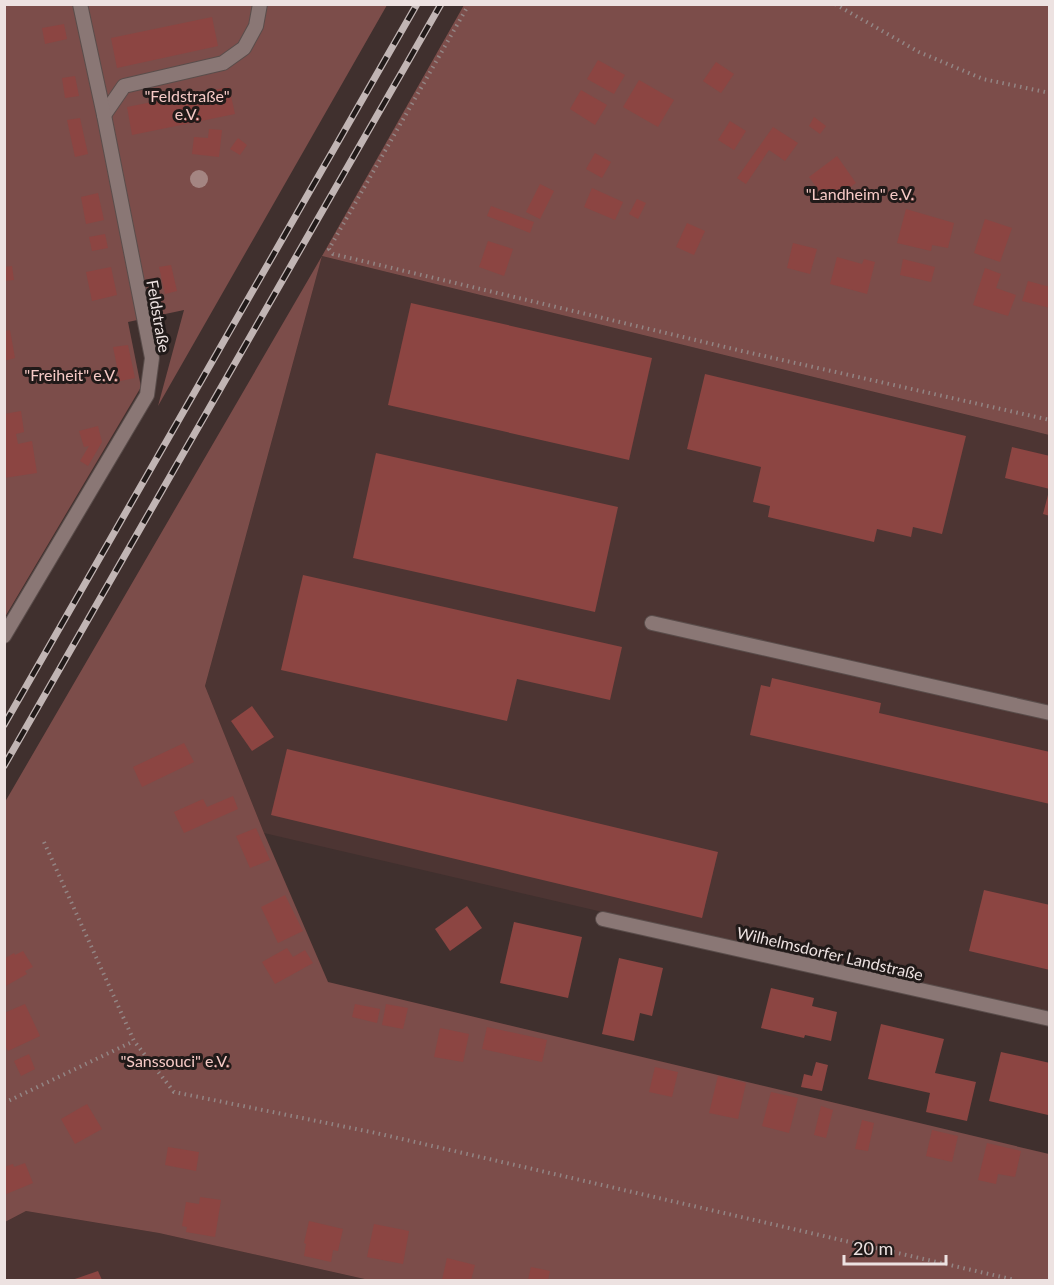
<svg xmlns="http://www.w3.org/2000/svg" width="1054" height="1285" font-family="Lato,sans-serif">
<rect width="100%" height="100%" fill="#40302e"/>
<g fill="#4d3533">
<polygon points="322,256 1049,435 1049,1016 264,833 205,686"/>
<polygon points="26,1211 159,1233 369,1280 5,1280 5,1222"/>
</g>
<g fill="#7c4d4a">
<polygon points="5,5 387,5 158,406 184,310 128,322 141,387 5,617"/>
<polygon points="464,5 1049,5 1049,435 322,256 205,686 264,833 328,982 1049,1154 1049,1280 369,1280 159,1233 26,1211 5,1222 5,802 322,256"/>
</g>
<g fill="#8c4542">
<polygon points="212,17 218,46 117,68 111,38"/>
<polygon points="64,24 67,39 45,44 42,28"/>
<polygon points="598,60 625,75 614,94 587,79"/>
<polygon points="716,62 734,74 721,93 703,81"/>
<polygon points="75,76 79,96 65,98 62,78"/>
<polygon points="639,80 674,100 658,127 623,107"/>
<polygon points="229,87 235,114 132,135 127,107"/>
<polygon points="581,90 607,105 595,125 570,109"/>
<polygon points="814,117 826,126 820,134 809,126"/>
<polygon points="80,118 88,154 75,157 67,120"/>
<polygon points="730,121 746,131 734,150 718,140"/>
<polygon points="773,127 798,143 785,161 769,150 746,184 737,178"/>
<polygon points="209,129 222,130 219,157 192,154 194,137 208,138"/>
<polygon points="238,138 247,145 240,155 230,149"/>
<polygon points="595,153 611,162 602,178 586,169"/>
<polygon points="837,156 856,183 828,203 809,177"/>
<polygon points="540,184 554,191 540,219 526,212"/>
<polygon points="592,188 623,202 615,220 584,207"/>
<polygon points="98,193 104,220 86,224 81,197"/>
<polygon points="637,199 646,203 638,219 629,214"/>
<polygon points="491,206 534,222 530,233 487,216"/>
<polygon points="906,209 954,223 948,248 932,245 931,251 897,243"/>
<polygon points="985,219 1012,228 1000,262 974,253"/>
<polygon points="687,223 705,231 694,255 676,247"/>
<polygon points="105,234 108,248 92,251 89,237"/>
<polygon points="488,241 513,249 504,276 479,267"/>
<polygon points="793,243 817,249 810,274 787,268"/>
<polygon points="837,257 862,264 864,259 875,262 867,294 830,284"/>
<polygon points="903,259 935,267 931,282 900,275"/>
<polygon points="171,265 177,291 165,294 159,267"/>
<polygon points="12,266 14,280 4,281 4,267"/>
<polygon points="111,267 117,295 92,301 86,272"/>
<polygon points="985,268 1001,274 996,288 1016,295 1008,316 973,305"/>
<polygon points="1028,281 1050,287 1050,308 1022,301"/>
<polygon points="411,303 652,358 629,460 388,405"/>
<polygon points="10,330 15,358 4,361 4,331"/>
<polygon points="128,345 135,378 120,381 113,347"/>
<polygon points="705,374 966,436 942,534 913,527 911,537 877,529 874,542 768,517 770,506 753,502 761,467 687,449"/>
<polygon points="21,411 24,432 16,434 18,444 32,441 37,473 4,478 4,414"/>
<polygon points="98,426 102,442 88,466 80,461 89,446 84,447 79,431"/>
<polygon points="1012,447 1050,456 1050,489 1005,478"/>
<polygon points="376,453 618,507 595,612 353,558"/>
<polygon points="1049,491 1050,491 1050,516 1043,514"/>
<polygon points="303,575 622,647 610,700 517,679 507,721 281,670"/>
<polygon points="772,678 881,703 879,713 1050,752 1050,804 750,735 761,685 770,687"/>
<polygon points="252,706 274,737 252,751 231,721"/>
<polygon points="184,743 194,762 142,787 133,767"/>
<polygon points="287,749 718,852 702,918 271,815"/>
<polygon points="233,796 238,809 184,833 174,812 203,799 207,807"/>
<polygon points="256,828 270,860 250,868 236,836"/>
<polygon points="984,890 1050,905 1050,970 969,951"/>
<polygon points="285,895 303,931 278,943 261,907"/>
<polygon points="467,906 482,928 450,951 435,929"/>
<polygon points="514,922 582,937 568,998 500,983"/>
<polygon points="287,948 293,957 305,950 313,963 275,984 262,962"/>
<polygon points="23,951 33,967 25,971 27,974 4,987 4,959 14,953 15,955"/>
<polygon points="619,958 663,968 652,1016 640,1013 634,1041 602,1034"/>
<polygon points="771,988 814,998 812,1006 837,1012 831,1041 805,1035 804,1038 761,1028"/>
<polygon points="25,1004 40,1036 8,1051 4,1044 4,1013"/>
<polygon points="355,1004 380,1009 377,1023 352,1017"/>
<polygon points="386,1004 408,1008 403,1029 382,1025"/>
<polygon points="881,1024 944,1039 935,1073 976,1082 967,1121 926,1112 930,1093 868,1079"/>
<polygon points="487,1027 547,1040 542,1062 482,1049"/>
<polygon points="440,1028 469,1034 463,1062 434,1057"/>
<polygon points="1001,1052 1050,1063 1050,1109 1048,1115 989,1101"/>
<polygon points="29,1054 35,1069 21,1076 14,1061"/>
<polygon points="816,1062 828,1065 822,1091 801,1087 804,1074 812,1076"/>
<polygon points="655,1067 678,1072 672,1097 649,1092"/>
<polygon points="718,1076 746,1083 738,1119 709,1113"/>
<polygon points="771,1092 798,1098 789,1133 762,1126"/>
<polygon points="87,1104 102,1129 75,1144 61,1119"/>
<polygon points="821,1106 833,1110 826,1138 814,1135"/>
<polygon points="862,1120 874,1123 868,1151 855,1149"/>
<polygon points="932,1130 958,1136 952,1162 926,1156"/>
<polygon points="987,1143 1021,1151 1015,1177 998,1174 996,1184 978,1180"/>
<polygon points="168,1147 199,1152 196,1171 165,1165"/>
<polygon points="25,1163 33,1183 4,1195 4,1167 13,1164 14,1167"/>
<polygon points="200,1197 221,1200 215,1237 186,1232 187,1227 182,1226 186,1202 199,1204"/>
<polygon points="309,1221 343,1229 338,1251 333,1250 331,1262 304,1256 306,1244 304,1243"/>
<polygon points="374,1224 409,1231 403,1264 367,1257"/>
<polygon points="447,1258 475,1265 471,1280 442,1280"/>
<polygon points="531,1267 550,1271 548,1280 528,1280"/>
<polygon points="98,1271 102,1280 72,1280"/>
</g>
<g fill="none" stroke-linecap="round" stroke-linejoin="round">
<g stroke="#5a4d4b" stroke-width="16">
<g id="lane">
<polyline points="104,115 124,86 223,63 244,48 256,26 260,4"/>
<polyline points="652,623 1050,713"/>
<polyline points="4,636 147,395 152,358 104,115 80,4"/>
<polyline points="603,919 1050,1019"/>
</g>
</g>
<g stroke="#938584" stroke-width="4" stroke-dasharray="1.5 4.5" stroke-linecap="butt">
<polyline points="469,4 329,249 333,254 742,351 1050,420"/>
<polyline points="835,4 919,52 983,79 1050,93"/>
<polyline points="44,842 134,1041 174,1092 376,1133 1015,1280"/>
<polyline points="4,1103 134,1041"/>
</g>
<use href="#lane" stroke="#8a7775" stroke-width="14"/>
<g stroke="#c1b5b4" stroke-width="7">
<g id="rail">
<polyline points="4,725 417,4"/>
<polyline points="4,766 441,4"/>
</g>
</g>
<use href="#rail" stroke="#211a19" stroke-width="4.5" stroke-dasharray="14" stroke-linecap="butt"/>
</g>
<circle fill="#a48582" cx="199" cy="179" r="9"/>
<g text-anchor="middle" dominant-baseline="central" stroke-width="6" stroke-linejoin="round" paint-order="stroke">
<g font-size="16" fill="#f6cac6" stroke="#211a19">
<text x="187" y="95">"Feldstraße"<tspan x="187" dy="18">e.V.</tspan></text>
<text x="860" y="193">"Landheim" e.V.</text>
<text x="71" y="374">"Freiheit" e.V.</text>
<text x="175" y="1060">"Sanssouci" e.V.</text>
</g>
<g font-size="16" fill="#ede2e1" stroke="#211a19">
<text transform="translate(159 316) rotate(80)">Feldstraße</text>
<text transform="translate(830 953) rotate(13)">Wilhelmsdorfer Landstraße</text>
</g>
</g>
<rect width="1054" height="1285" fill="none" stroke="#ede2e1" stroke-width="12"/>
<path d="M844 1255v9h102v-9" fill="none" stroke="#ede2e1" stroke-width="3"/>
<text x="853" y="1255" font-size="18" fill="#ede2e1" stroke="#211a19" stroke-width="4.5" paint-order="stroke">20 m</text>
</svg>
